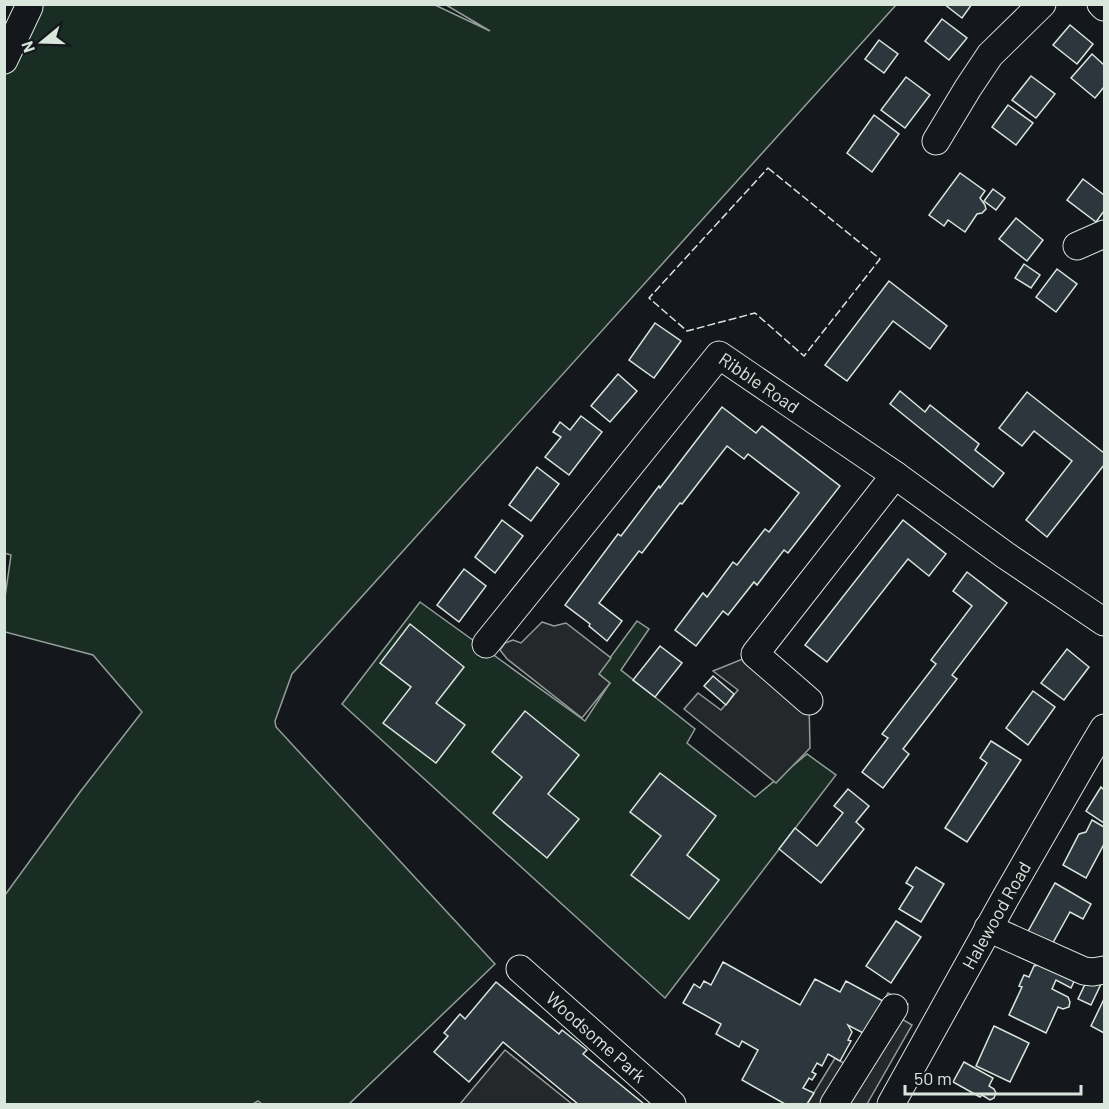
<svg xmlns="http://www.w3.org/2000/svg" width="1109" height="1109" font-family="Barlow,sans-serif">
<rect width="100%" height="100%" fill="#14181c"/>
<g fill="#1a2d24" stroke="#939e99" stroke-width="1.5">
<polygon points="36,5 435,5 490,31 446,5 896,5 292,674 275,721 276,727 495,964 349,1104 262,1104 258,1101 253,1104 5,1104 5,895 80,792 142,712 93,655 5,632 5,597 11,555 4,553 4,71"/>
<polygon points="420,602 585,721 610,683 598,674 637,621 649,629 621,670 695,729 687,743 755,797 807,754 836,775 665,998 342,704"/>
</g>
<g fill="#24282b" stroke="#939e99" stroke-width="1.5">
<polygon points="542,622 554,626 566,623 611,658 599,674 610,683 582,718 507,659 500,650 505,643 513,640 521,643"/>
<polygon points="755,654 809,701 810,748 776,783 684,709 698,693 721,710 738,690 713,671"/>
<polygon points="888,993 908,1004 900,1018 912,1025 867,1104 807,1104 835,1058 847,1065"/>
<polygon points="505,1050 572,1104 460,1104"/>
</g>
<g fill="#2c363c" stroke="#d8e6dc" stroke-width="1.5">
<polygon points="944,4 972,4 962,18"/>
<polygon points="942,19 967,38 949,60 925,41"/>
<polygon points="1070,25 1093,44 1077,64 1053,45"/>
<polygon points="879,40 898,54 884,73 865,59"/>
<polygon points="1092,54 1104,65 1104,87 1095,98 1071,78"/>
<polygon points="1031,76 1055,94 1036,118 1012,100"/>
<polygon points="906,77 930,95 905,128 881,110"/>
<polygon points="1008,105 1033,123 1016,145 992,127"/>
<polygon points="874,115 899,134 872,172 847,153"/>
<polygon points="960,173 985,191 980,198 985,205 986,209 982,213 977,214 965,232 948,220 944,226 929,215"/>
<polygon points="1083,179 1104,195 1104,211 1096,222 1067,200"/>
<polygon points="993,189 1005,198 996,210 984,201"/>
<polygon points="1016,218 1043,240 1027,261 999,239"/>
<polygon points="1024,264 1040,275 1031,288 1015,278"/>
<polygon points="1057,269 1077,284 1056,312 1036,297"/>
<polygon points="889,281 947,326 930,349 893,321 847,381 825,365"/>
<polygon points="655,323 681,341 654,378 629,360"/>
<polygon points="618,374 637,391 610,422 591,406"/>
<polygon points="900,391 925,412 930,405 979,444 975,450 1004,473 993,487 890,404"/>
<polygon points="1027,392 1104,453 1104,465 1047,537 1026,520 1072,461 1034,431 1022,446 999,428"/>
<polygon points="722,407 756,433 762,426 840,486 788,553 784,550 757,585 754,582 728,615 723,611 696,646 675,630 703,593 707,597 733,562 737,565 765,529 769,532 799,493 748,454 744,459 727,446 682,504 680,503 642,553 639,551 599,603 622,621 607,641 589,626 590,624 565,605 618,534 621,536 659,486 660,488"/>
<polygon points="581,416 602,432 569,475 545,457 561,437 553,432 560,422 570,430"/>
<polygon points="537,467 559,484 531,521 509,505"/>
<polygon points="502,520 523,536 495,573 475,557"/>
<polygon points="903,520 946,554 929,576 908,559 827,662 805,645"/>
<polygon points="464,569 486,586 459,622 437,605"/>
<polygon points="967,572 1007,603 952,675 957,679 903,749 909,754 883,788 862,772 888,738 882,734 936,664 931,660 972,606 953,591"/>
<polygon points="410,624 464,667 436,703 465,725 436,763 383,723 411,687 380,663"/>
<polygon points="660,646 682,663 655,697 633,680"/>
<polygon points="1067,649 1089,667 1064,700 1041,683"/>
<polygon points="713,676 734,694 726,705 704,686"/>
<polygon points="1033,691 1055,707 1028,745 1006,728"/>
<polygon points="525,711 579,755 548,794 579,819 547,858 493,813 522,777 492,752"/>
<polygon points="991,741 1021,760 967,842 945,828 987,763 980,758"/>
<polygon points="660,773 716,816 687,855 719,880 689,919 631,875 661,836 630,812"/>
<polygon points="1101,787 1104,790 1104,823 1086,811"/>
<polygon points="848,789 869,806 856,822 864,829 821,883 779,849 795,828 817,846 843,813 834,806"/>
<polygon points="1092,820 1104,827 1104,844 1086,878 1063,865 1079,834 1086,832"/>
<polygon points="916,867 944,884 921,922 899,909 913,887 906,883"/>
<polygon points="1055,883 1091,904 1083,919 1070,912 1050,948 1026,935"/>
<polygon points="896,921 921,937 891,983 866,966"/>
<polygon points="723,962 800,1005 815,979 840,992 846,981 883,1001 865,1034 848,1025 852,1032 848,1040 851,1041 840,1061 828,1054 822,1066 817,1063 812,1072 816,1074 812,1080 809,1078 803,1088 814,1093 807,1104 785,1104 742,1080 758,1050 742,1041 739,1047 716,1034 721,1024 683,1003 694,984 700,988 704,981 711,985"/>
<polygon points="1046,963 1076,977 1071,988 1056,980 1052,989 1068,997 1070,1002 1069,1007 1063,1009 1058,1007 1046,1033 1009,1015 1022,987 1019,986 1024,975 1029,977 1034,966"/>
<polygon points="1088,978 1101,984 1091,1005 1078,999"/>
<polygon points="496,982 559,1034 562,1030 587,1050 583,1054 644,1104 578,1104 503,1042 469,1082 434,1052 448,1036 444,1033 460,1014 465,1019"/>
<polygon points="1104,999 1104,1033 1091,1026"/>
<polygon points="994,1026 1029,1043 1010,1082 976,1066"/>
<polygon points="964,1062 993,1078 989,1086 994,1089 996,1093 994,1098 990,1100 982,1095 980,1097 953,1082"/>
</g>
<g fill="none" stroke-linecap="round" stroke-linejoin="round">
<g stroke="#d8e6dc" stroke-width="29">
<g id="minor">
<polyline points="1101,4 1104,7"/>
<polyline points="4,60 29,7"/>
<polyline points="936,141 968,88 990,55 1042,4"/>
<polyline points="1077,246 1104,234"/>
<path id="s1" d="M486,644l233,-289 176,120 110,80 99,67"/>
<polyline points="809,701 755,654 895,475"/>
<polyline points="988,928 1084,971 1093,972 1104,970"/>
<path id="s2" d="M520,969l152,135"/>
<polyline points="834,1104 894,1008"/>
<path id="s3" d="M891,1104l115,-207 80,-139 18,-30"/>
</g>
</g>
<use href="#minor" stroke="#14181c" stroke-width="27"/>
<polygon stroke="#d8e6dc" stroke-width="1.5" stroke-dasharray="8 3" stroke-linecap="butt" points="768,168 880,259 804,356 755,313 687,331 649,298"/>
</g>
<g text-anchor="middle" dominant-baseline="central" stroke-width="4.5" stroke-linejoin="round" paint-order="stroke">
<g font-size="18" fill="#d8e6dc" stroke="#14181c">
<text stroke="none"><textPath href="#s1" startOffset="420">Ribble Road</textPath></text>
<text stroke="none"><textPath href="#s3" startOffset="216">Halewood Road</textPath></text>
<text stroke="none"><textPath href="#s2" startOffset="102">Woodsome Park</textPath></text>
</g>
</g>
<rect width="1109" height="1109" fill="none" stroke="#d8e6dc" stroke-width="12"/>
<g transform="translate(42 42) rotate(251)" stroke="#14181c" stroke-width="4.5" paint-order="stroke">
<path d="M0-4.5L10 22L0 15L-10 22Z" fill="#d8e6dc"/>
<text y="-9" font-size="16" font-weight="bold" text-anchor="middle" fill="#d8e6dc">N</text>
</g>
<path d="M905 1085v9h176v-9" fill="none" stroke="#d8e6dc" stroke-width="3"/>
<text x="914" y="1085" font-size="18" fill="#d8e6dc" stroke="#14181c" stroke-width="4.5" paint-order="stroke">50 m</text>
</svg>
